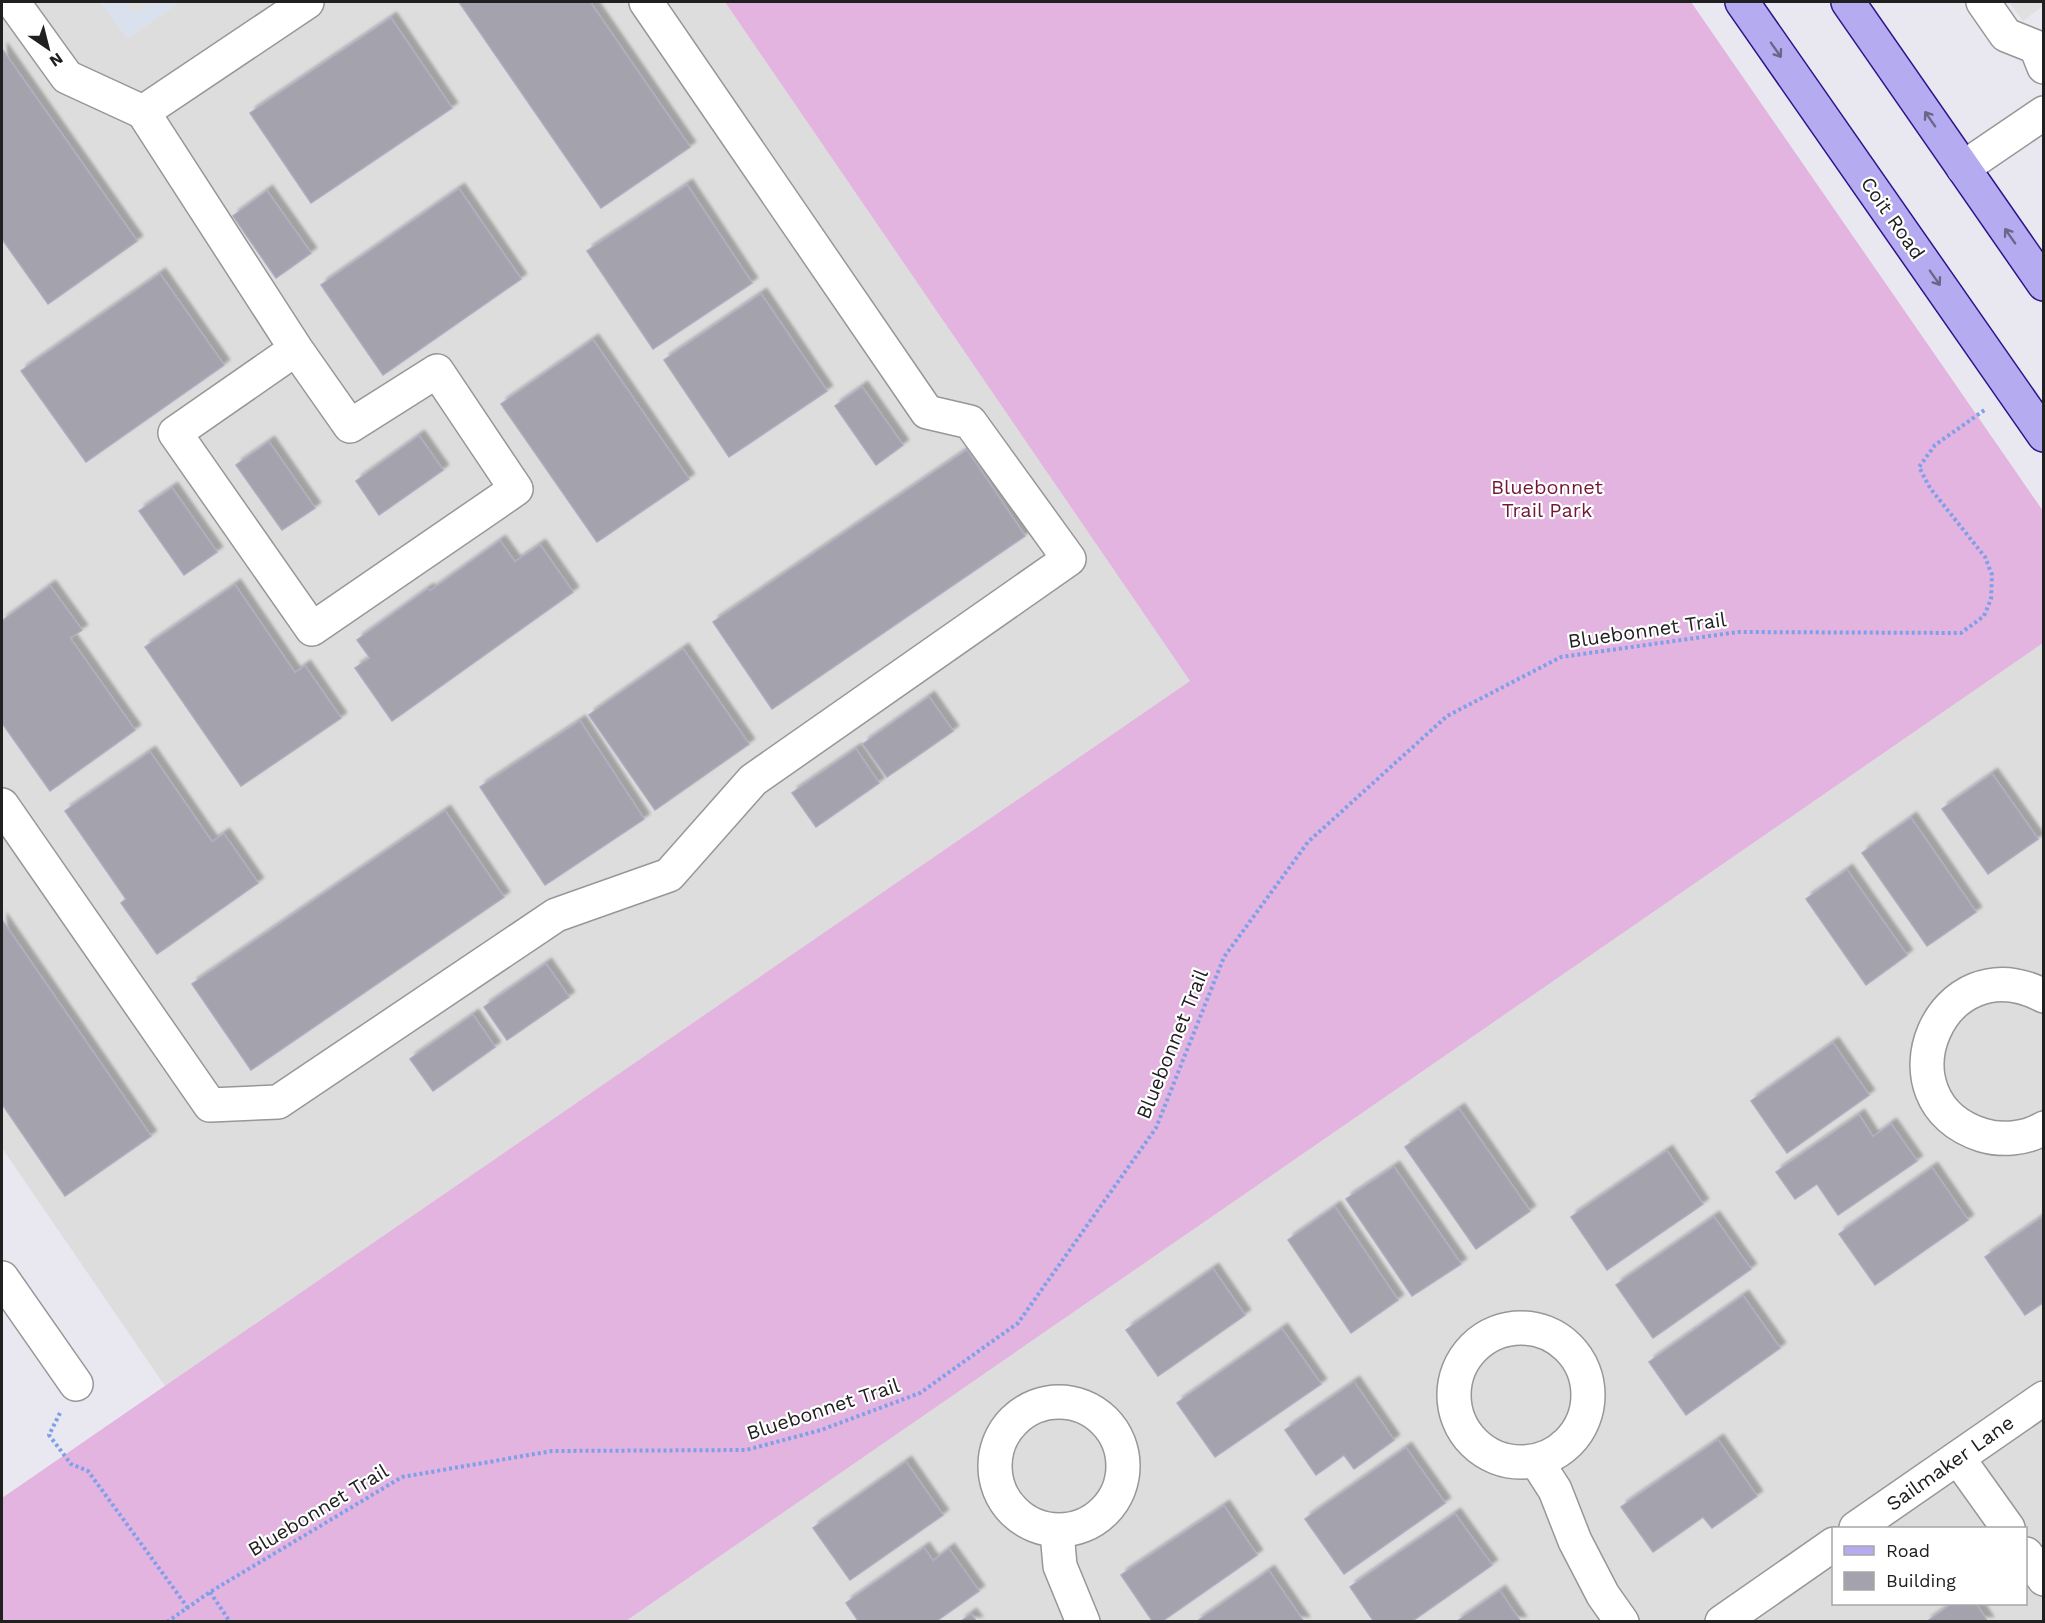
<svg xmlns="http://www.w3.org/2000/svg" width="2045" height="1623" font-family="'Work Sans',sans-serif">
<defs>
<filter id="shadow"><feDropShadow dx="5.5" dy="-5.5" stdDeviation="1.5" flood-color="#0004"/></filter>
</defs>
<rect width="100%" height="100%" fill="#e9e7ef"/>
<g fill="#ddddde" fill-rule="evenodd">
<polygon points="2,2 101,2 127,38 180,2 725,2 1190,681 165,1386 2,1148"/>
<path d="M2043,643v978h-1417zM1834,1528h192v76h-192z"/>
</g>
<polygon fill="#d9e1ee" points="101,2 180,2 127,38"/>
<polygon fill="#e3b4df" points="725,2 1691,2 2043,511 2043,643 626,1621 2,1621 2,1498 1190,681"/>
<g fill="#e0e0e0">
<polygon points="123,2 153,2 133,15"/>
<polygon points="2009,2 2043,2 2043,6 2023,21"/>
</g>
<g fill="#a4a3ad" stroke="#acabbf" stroke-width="1.5" filter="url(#shadow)">
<polygon points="459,2 590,2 690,147 601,208"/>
<polygon points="391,18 452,108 311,203 250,113"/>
<polygon points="2,49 137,241 48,304 2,239"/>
<polygon points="687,185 752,283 653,349 587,251"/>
<polygon points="459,189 521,279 383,375 321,285"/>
<polygon points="267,191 311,253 276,278 233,216"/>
<polygon points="160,274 224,365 86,462 21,371"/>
<polygon points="761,294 827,391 729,457 664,360"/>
<polygon points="593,340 689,479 597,542 501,404"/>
<polygon points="862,387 903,445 876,465 835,406"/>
<polygon points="419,436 443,470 379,515 356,481"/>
<polygon points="269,442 315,508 282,530 236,465"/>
<polygon points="967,450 1025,536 772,709 713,622"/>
<polygon points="172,488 217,552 184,575 139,511"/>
<polygon points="500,541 515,562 540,545 573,592 392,721 355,668 370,658 357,640 428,589 430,591"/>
<polygon points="235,585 295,673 305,666 341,718 241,786 145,647"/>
<polygon points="50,586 82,630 70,638 135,730 50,791 2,723 2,621"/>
<polygon points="683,649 749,744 655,810 589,715"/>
<polygon points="929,697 953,731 887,777 863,744"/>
<polygon points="580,721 644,819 545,885 480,787"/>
<polygon points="856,749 879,783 816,827 792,793"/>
<polygon points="150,752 212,842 224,834 258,883 157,954 121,903 126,899 65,811"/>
<polygon points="1992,774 2038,839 1988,874 1942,809"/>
<polygon points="445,811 504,897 251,1070 192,984"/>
<polygon points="1911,818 1976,912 1927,946 1862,853"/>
<polygon points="1847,870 1907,955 1866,985 1806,899"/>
<polygon points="2,920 151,1136 65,1196 2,1104"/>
<polygon points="546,964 569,997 507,1040 484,1007"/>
<polygon points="473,1015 495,1047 433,1091 410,1059"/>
<polygon points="1833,1043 1869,1095 1787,1153 1751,1101"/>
<polygon points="1459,1109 1530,1211 1476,1249 1405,1147"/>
<polygon points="1859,1115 1873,1137 1891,1124 1917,1161 1838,1215 1817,1184 1795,1199 1776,1172"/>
<polygon points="1667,1151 1703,1204 1607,1270 1571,1217"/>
<polygon points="1394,1167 1461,1264 1412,1296 1346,1199"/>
<polygon points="1932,1168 1968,1220 1875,1285 1839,1234"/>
<polygon points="1335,1207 1398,1300 1351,1333 1288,1240"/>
<polygon points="2044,1216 2044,1302 2025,1315 1985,1257"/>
<polygon points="1714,1217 1751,1269 1653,1338 1616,1285"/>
<polygon points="1213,1269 1245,1315 1158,1376 1126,1330"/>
<polygon points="1743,1296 1780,1348 1686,1415 1649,1362"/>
<polygon points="1282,1329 1321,1384 1215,1457 1177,1403"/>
<polygon points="1354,1382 1394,1440 1354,1469 1344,1455 1316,1475 1285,1430"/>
<polygon points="1718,1440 1757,1496 1712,1528 1703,1517 1653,1552 1621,1507"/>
<polygon points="1406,1448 1445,1503 1344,1574 1305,1519"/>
<polygon points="906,1462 943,1515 850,1580 813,1528"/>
<polygon points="1224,1506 1257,1555 1161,1622 1153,1622 1121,1575"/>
<polygon points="1455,1514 1492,1565 1411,1622 1374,1622 1350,1587"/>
<polygon points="924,1548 933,1561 949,1549 979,1591 935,1622 859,1622 846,1603"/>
<polygon points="1269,1571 1304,1622 1196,1622"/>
<polygon points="1500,1591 1521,1622 1456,1622"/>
<polygon points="1952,1604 1976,1604 1988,1622 1926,1622"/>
<polygon points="971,1614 977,1622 960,1622"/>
</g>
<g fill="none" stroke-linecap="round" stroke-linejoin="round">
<g stroke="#979797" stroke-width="36">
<g id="minor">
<polyline points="13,2 67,77 143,112"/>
<polyline points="1983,2 2006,35 2036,47 2044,67"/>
<polyline points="1963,168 2044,113"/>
<polyline points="296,349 175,433 312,629 516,489 437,371 350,426 296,349 143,112 307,2"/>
<polyline points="2,805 210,1105 278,1102 556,915 669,875 753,780 1069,559 970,422 927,412 646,2"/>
<path d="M2044,996c-104,-55 -169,105 -62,139 19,6 44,4 62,-7"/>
<polyline points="2,1278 76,1384"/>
<circle cx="1521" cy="1395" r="67"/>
<circle cx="1059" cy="1466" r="64"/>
<polyline points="1958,1458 2008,1528"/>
<polyline points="1537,1462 1555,1490 1575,1541 1603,1595 1622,1622"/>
<polyline points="1856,1528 2044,1398"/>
<polyline points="1057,1532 1060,1566 1083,1622"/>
<polyline points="2026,1554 2044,1579"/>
<polyline points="1722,1622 1834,1544"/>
</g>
</g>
<g stroke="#30128a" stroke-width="36">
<g id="major">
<polyline points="1742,2 2044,435"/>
<polyline points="1848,2 2044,284"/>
</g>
</g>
<g stroke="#7ea0ea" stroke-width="4" stroke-dasharray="3 3" stroke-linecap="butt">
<polyline points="60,1413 49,1435 71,1464 88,1471 188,1608"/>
<polyline points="210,1592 230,1622"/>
<polyline points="167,1622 210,1592 402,1477 552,1451 746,1450 821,1430 920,1393 1018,1323 1156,1128 1224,957 1308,842 1447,716 1561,657 1738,632 1961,633 1984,616 1991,599 1992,575 1985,557 1930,488 1919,467 1935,445 1986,409"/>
</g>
<use href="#minor" stroke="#fff" stroke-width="33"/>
<use href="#major" stroke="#b5abf1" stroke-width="33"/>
</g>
<defs><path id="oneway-shaft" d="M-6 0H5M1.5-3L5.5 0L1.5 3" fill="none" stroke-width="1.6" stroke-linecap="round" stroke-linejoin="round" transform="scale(1.5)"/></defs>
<g stroke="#6a6688">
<use href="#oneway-shaft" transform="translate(1776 50) rotate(55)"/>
<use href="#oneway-shaft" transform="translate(1930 119) rotate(-125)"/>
<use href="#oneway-shaft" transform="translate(2010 236) rotate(-125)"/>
<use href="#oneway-shaft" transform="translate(1935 278) rotate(55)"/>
</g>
<g text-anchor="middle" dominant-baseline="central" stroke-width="4.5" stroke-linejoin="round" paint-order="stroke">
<g font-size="20" fill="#202020" stroke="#fff">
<text transform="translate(1893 218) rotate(55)">Coit Road</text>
<text transform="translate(1647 630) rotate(-8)">Bluebonnet Trail</text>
<text transform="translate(1172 1044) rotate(-68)">Bluebonnet Trail</text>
<text transform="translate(823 1409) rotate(-18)">Bluebonnet Trail</text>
<text transform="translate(1950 1463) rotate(-35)">Sailmaker Lane</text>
<text transform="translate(318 1510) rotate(-31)">Bluebonnet Trail</text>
</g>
<g font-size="20" fill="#721937" stroke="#fff">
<text x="1547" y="487">Bluebonnet<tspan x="1547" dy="23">Trail Park</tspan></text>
</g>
</g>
<rect width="2045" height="1623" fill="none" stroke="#202020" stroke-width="6"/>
<rect x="1832" y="1527" width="195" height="78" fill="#ffffff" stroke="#a6a6a6" stroke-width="1.5"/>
<rect x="1844" y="1546" width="30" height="9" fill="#b5abf1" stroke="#a6a6a6" stroke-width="1.5"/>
<text x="1886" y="1557" font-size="18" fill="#202020">Road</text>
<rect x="1844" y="1572" width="30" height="18" fill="#a4a3ad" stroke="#a6a6a6" stroke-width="1.5"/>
<text x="1886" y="1587" font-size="18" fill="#202020">Building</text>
<g transform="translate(48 48) rotate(145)" stroke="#ffffff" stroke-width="4.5" paint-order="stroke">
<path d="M0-4.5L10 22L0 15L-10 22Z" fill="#202020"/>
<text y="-9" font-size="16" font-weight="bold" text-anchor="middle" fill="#202020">N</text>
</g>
</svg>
